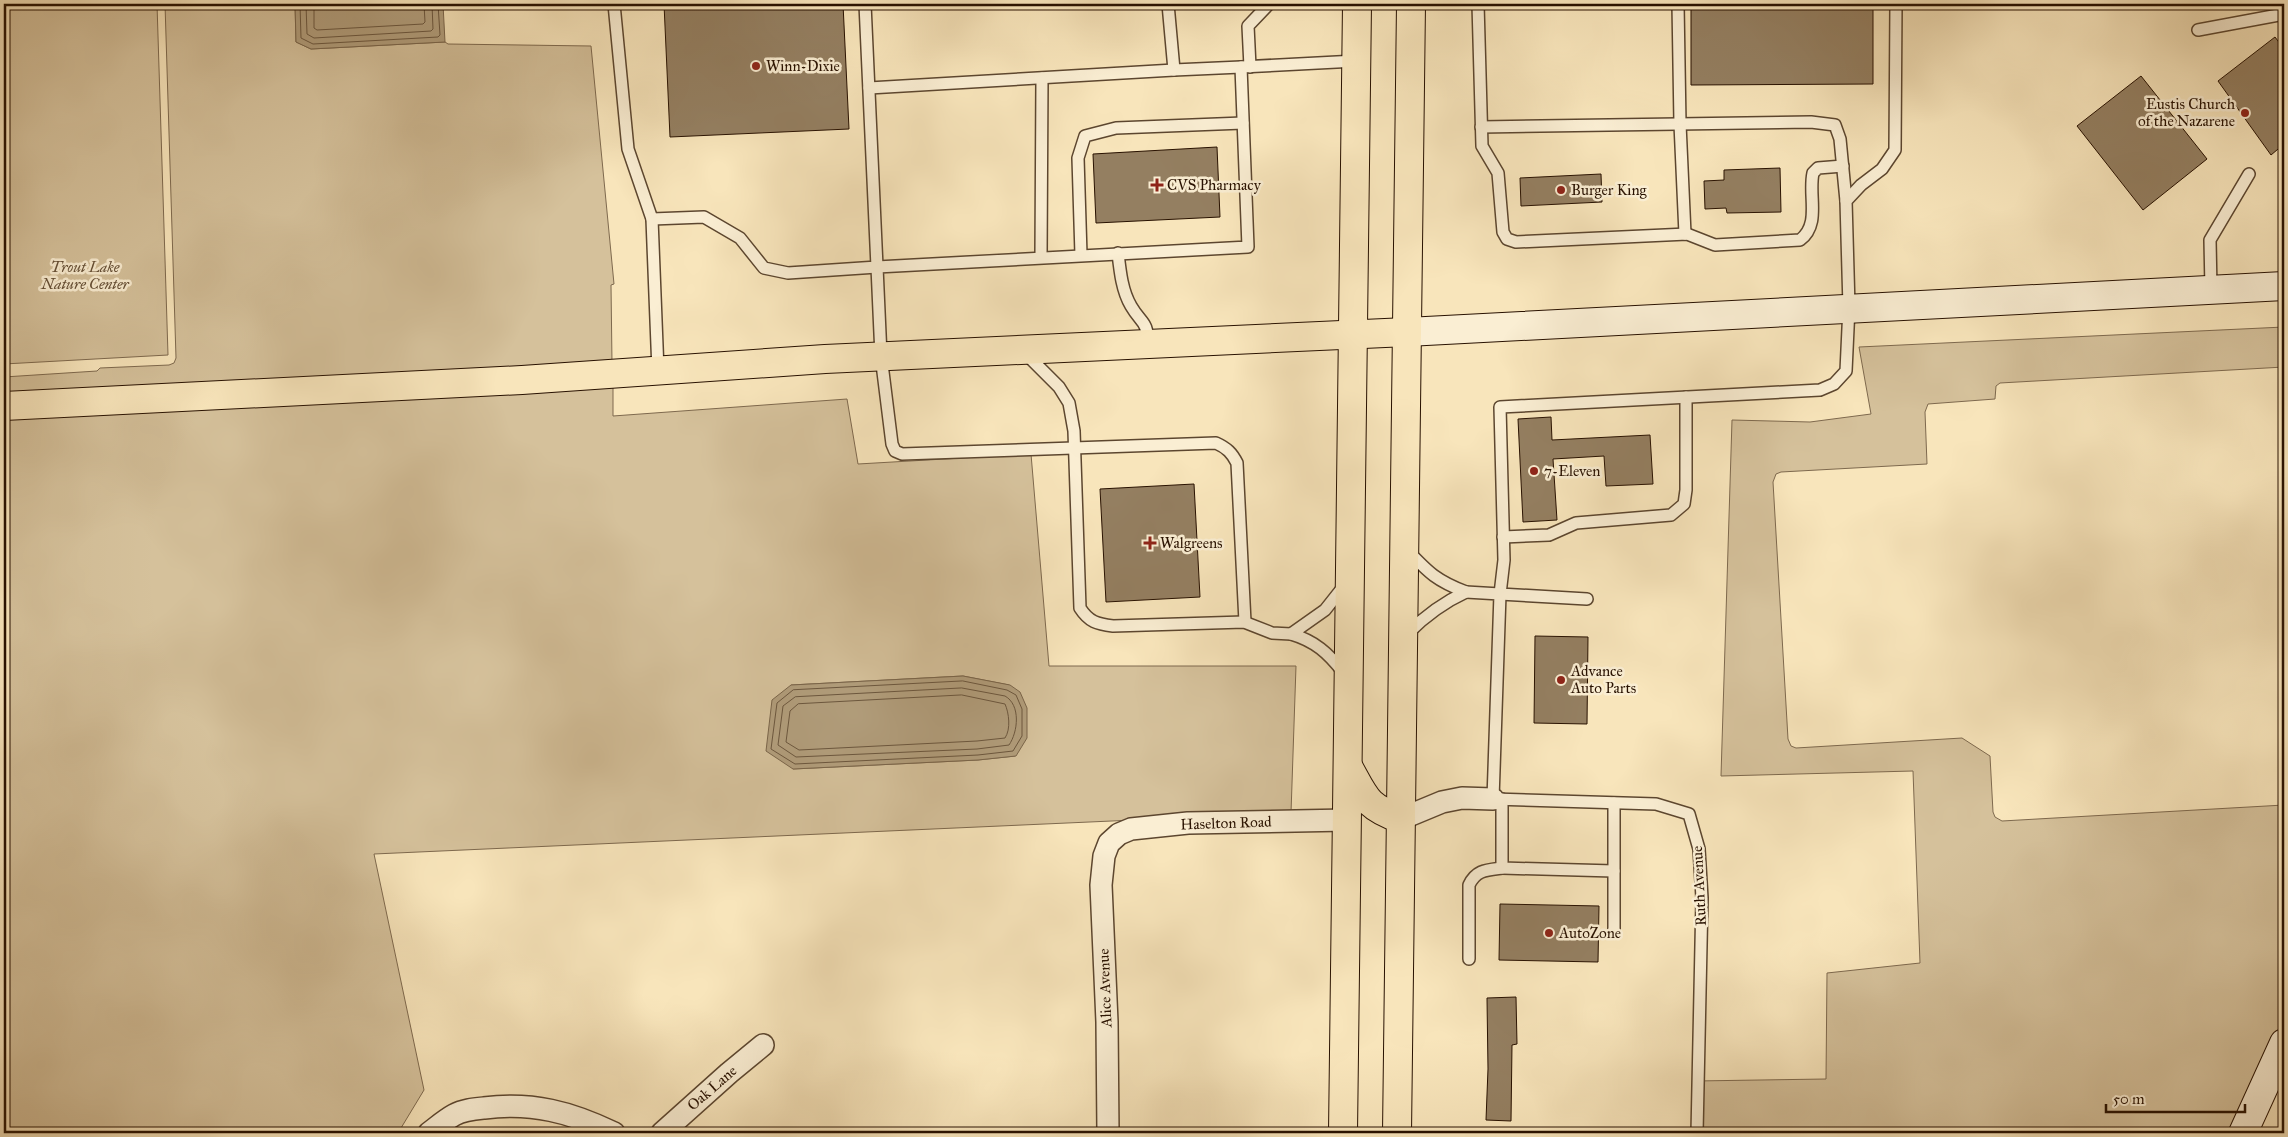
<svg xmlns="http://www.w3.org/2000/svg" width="2288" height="1137" font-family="'IM FELL Great Primer',serif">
<rect width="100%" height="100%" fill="#f8e5bb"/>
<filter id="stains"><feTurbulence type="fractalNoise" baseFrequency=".004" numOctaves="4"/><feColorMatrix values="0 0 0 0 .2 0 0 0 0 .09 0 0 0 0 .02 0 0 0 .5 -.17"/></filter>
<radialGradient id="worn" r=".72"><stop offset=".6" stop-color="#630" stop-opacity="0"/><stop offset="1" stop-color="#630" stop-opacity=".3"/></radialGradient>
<g fill="#d5c19b" stroke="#7e694e" fill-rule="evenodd">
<polygon points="4,4 157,4 168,355 4,364"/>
<polygon points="165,4 295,4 296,42 311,49 445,42 448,44 591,46 614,284 611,285 612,363 4,395 4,377 97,371 100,368 169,365 174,363 176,358"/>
<polygon points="2284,327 2284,367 2000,383 1996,386 1995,399 1928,404 1925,412 1927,464 1781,472 1776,474 1773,482 1788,739 1791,746 1796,748 1962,738 1990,756 1993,812 1995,817 2002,821 2284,805 2284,1019 2233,1133 1694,1133 1695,1081 1826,1079 1827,973 1920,963 1913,771 1721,776 1732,420 1810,422 1871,414 1859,347"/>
<path d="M613,385v31l234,-17 11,65 173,-10 18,212h247l-5,147 -917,41 50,236 -26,43h-394v-716zM963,676l46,9 6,71 -37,4 -185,9 -2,-84z"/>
</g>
<g fill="#b19d7b" stroke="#7a654a">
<polygon points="295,4 443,4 445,42 311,49 296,42"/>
<polygon points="489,4 554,4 552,6 492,8"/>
<polygon points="963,676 1010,685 1020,692 1027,708 1027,738 1016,756 978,760 793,769 766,751 772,700 791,685"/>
</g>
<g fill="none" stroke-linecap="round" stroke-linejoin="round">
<g stroke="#6c573e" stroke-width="1">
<polyline points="300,4 301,38 313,44 438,37 440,35 438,4"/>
<polyline points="306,4 307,34 314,38 431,31 433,29 432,4"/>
<polyline points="314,4 314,28 317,30 423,24 425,22 424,4"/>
<polygon points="963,681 1007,690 1016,695 1022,709 1022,736 1013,751 978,755 795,764 771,749 777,703 793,690"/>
<path d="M962,688l43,8c16,9 13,36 4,49l-32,4 -181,8 -18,-12 5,-39 12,-9z"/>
<path d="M962,695l43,9c4,9 6,25 0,34l-28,3 -178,9 -13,-8 4,-31 8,-7z"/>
</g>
</g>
<g fill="#947f61" stroke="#281100">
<polygon points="664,4 843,4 849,129 670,137"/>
<polygon points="1691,4 1873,4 1873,84 1691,85"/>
<polygon points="2275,37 2284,49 2284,144 2271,155 2218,81"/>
<polygon points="2141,76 2207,159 2143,210 2077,126"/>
<polygon points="1217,147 1220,217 1096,223 1093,154"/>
<polygon points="1780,168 1781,212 1727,213 1726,208 1705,209 1704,181 1724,180 1724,170"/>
<polygon points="1601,174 1602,202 1521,206 1520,178"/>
<polygon points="1551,417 1552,440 1650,435 1653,484 1606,486 1604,456 1553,459 1557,520 1523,522 1518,419"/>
<polygon points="1194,484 1200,597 1106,602 1100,489"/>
<polygon points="1535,636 1588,637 1587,724 1534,723"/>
<polygon points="1500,904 1599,906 1598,962 1499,960"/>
<polygon points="1516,997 1517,1044 1512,1045 1511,1121 1486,1120 1488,1069 1487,998"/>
</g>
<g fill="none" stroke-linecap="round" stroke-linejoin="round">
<g stroke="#5c462f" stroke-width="14">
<g id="lane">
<polyline points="614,4 628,149 652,219 658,371"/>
<polyline points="1168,4 1174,70 1241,67"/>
<path d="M1478,4l4,142 16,27 5,59 4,7 9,3 171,-8 28,11 85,-5c21,-16 8,-44 13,-67l5,-5 25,-2"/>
<polyline points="1678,4 1680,124 1685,234"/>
<polyline points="2198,30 2284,14"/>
<polyline points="1250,67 1248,26 1269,4"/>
<polyline points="869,88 1174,70"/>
<polyline points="1481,127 1811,122 1835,125 1840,139 1846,201"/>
<polyline points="652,219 704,217 740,238 764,268 788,273 877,267 865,4"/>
<path d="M1118,253c2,18 4,38 13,53 11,19 16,13 17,38"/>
<polyline points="1081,255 1078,158 1085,136 1116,128 1243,123"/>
<polyline points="1041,257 1042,78"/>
<polyline points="2211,289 2210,240 2249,174"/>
<path d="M1025,353l34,34 10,16 5,28 6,177c9,14 17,16 33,18l131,-4 28,11 19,1"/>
<polyline points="1503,537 1549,535 1576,523 1671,515 1684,504 1686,490 1686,397"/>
<polyline points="1466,592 1500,594 1493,799 1656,804 1689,814 1699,849 1702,898 1697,1133"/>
<polyline points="1587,599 1500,594 1504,560 1500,407 1820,390 1834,384 1846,371 1849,307 1846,201 1861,185 1882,169 1895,150 1896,4"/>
<path d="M1245,622l-8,-159c-5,-10 -10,-15 -21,-20l-314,11 -7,-3 -3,-7 -11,-88 -4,-89 371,-20 -7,-180 115,-6"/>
<path d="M1407,634c18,-18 35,-31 59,-42 -29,-11 -37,-19 -58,-41"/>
<path d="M1343,672c-15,-19 -28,-31 -52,-38l34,-24 19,-24"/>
<polyline points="1502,799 1502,868 1614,871"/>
<polyline points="1614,931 1614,803"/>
<path d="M1469,959v-74c7,-15 17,-15 33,-17"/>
</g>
</g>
<g stroke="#5c462f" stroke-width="24">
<g id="street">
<polyline points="1401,819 1442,802 1462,798 1493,799"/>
<path d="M429,1133c8,-6 16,-13 25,-18 9,-5 20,-6 30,-7 49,-6 86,4 130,25"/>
<polyline points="662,1133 729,1073 763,1045"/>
<polyline points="1108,1133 1107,1022 1101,885 1104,856 1109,843 1119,834 1131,829 1188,823 1347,820"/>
</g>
</g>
<g stroke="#281100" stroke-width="30">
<g id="secondary">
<polyline points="1407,332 2284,286"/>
<polyline points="2243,1133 2284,1043"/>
</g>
</g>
<g stroke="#281100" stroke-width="30">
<g id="primary">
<polyline points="4,406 522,380 825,359 1407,332"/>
<path d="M1349,768c17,31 18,39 52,51"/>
<polyline points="1343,1133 1357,4"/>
<polyline points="1397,1133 1411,4"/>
</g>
</g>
<use href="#lane" stroke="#faeed3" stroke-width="11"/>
<use href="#street" stroke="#faeed3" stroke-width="21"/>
<use href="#secondary" stroke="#faeed3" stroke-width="28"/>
<use href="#primary" stroke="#f8e5bb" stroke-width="28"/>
</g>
<g fill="#8f2418" stroke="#faeed3" stroke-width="2">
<circle cx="756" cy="66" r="5"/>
<circle cx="2245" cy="113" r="5"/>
<path d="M1154.5 177.5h5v5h5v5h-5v5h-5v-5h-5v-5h5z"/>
<circle cx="1561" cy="190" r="5"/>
<circle cx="1534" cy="471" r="5"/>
<path d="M1147.5 535.5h5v5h5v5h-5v5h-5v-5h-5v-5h5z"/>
<circle cx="1561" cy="680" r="5"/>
<circle cx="1549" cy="933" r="5"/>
</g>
<g text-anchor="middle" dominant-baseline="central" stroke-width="5" stroke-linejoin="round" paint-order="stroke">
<g font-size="15" fill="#281100" stroke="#faeed3" text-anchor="start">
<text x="766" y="66">Winn-Dixie</text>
<text x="2235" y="104" text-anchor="end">Eustis Church<tspan x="2235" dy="17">of the Nazarene</tspan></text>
<text x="1167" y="185">CVS Pharmacy</text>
<text x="1571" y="190">Burger King</text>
<text x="1544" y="471">7-Eleven</text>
<text x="1160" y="543">Walgreens</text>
<text x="1571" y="671">Advance<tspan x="1571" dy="17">Auto Parts</tspan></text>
<text x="1559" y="933">AutoZone</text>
</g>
<g font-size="15" font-style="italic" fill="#654f36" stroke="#faeed3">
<text x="85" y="267">Trout Lake<tspan x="85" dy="17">Nature Center</tspan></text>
</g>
<g font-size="15" fill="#281100" stroke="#faeed3">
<text transform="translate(1226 823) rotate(-2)">Haselton Road</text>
<text transform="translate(1699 886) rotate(-93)">Ruth Avenue</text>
<text transform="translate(1105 988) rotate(-92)">Alice Avenue</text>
<text transform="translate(712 1088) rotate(-41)">Oak Lane</text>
</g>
</g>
<rect width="2288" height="1137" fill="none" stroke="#f8e5bb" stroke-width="20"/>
<rect x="5" y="5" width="2278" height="1127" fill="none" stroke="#281100" stroke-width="2.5"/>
<rect x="10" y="10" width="2268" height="1117" fill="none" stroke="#281100"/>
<path d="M2106 1104v8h139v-8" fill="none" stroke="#281100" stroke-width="2.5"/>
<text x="2113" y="1104" font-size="15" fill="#281100" stroke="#faeed3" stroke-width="4" paint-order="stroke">50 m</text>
<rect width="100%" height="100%" filter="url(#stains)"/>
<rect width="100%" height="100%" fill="url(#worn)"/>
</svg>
